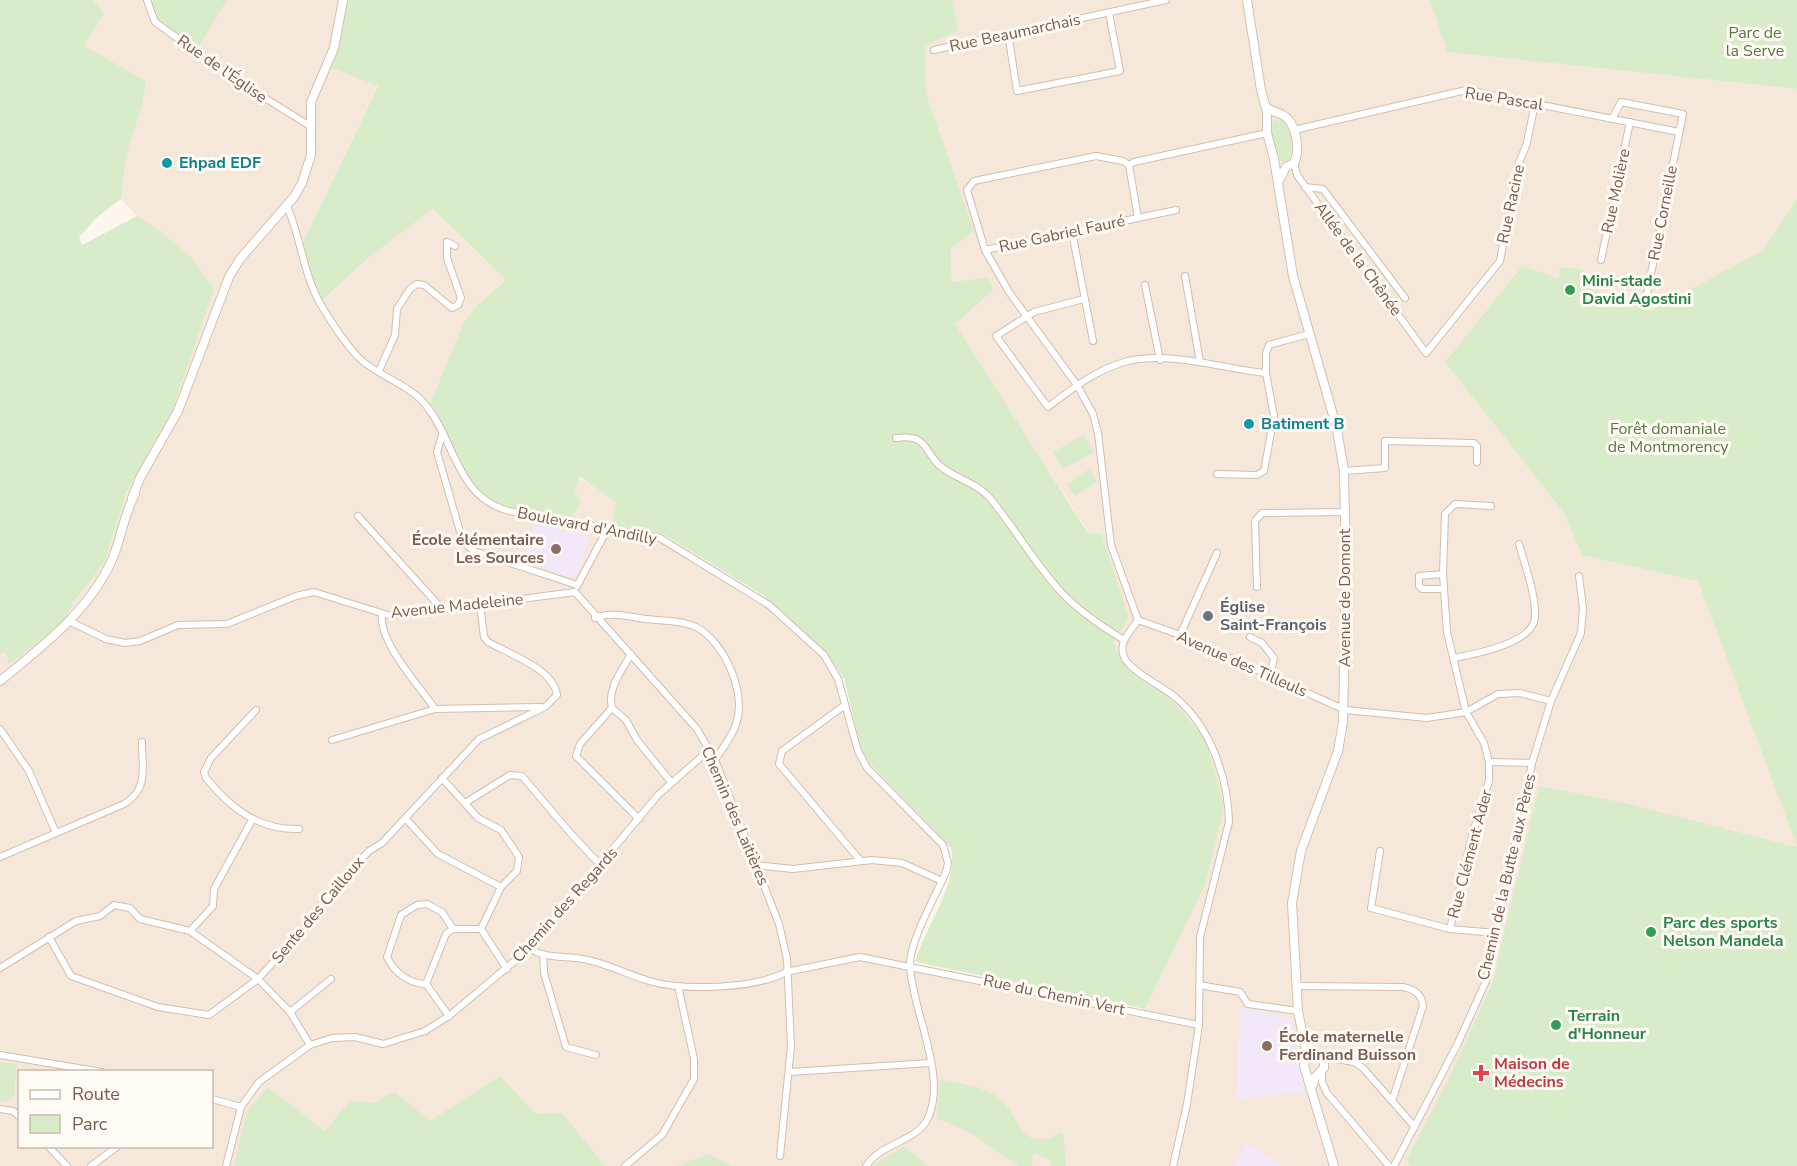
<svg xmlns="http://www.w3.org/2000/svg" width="1797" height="1166" font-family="'Nunito Sans',sans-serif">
<rect width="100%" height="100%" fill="#fdf6ec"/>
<path fill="#f5e8da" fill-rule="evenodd" d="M93,0h54l48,51 32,-51h116l35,85 -78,163 21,55 46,-44 66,-50 73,71 -31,27 -12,17 -35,84 146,84 4,-16 51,34 -9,20 40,8 81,47 81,68 16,26 29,89 76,77 5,18 -33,81 -5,22 233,47 62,-128 -32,-184 -52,-41 -8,-17 16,-25 -27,-84 -13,-1 -135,-209 34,-47 -36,5 -3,-33 24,-18 -47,-137 -1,-49 34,-15 -7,-30h478l17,52 350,37v110l-34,51 -111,60 -130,-44 -77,96 119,151 18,42 116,25 99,267v319h-1797v-526l9,23 55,-41 11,-22 30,-38 93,-293 -8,-13 -31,-26 -22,-14 -16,-17 5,-43 16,-50 -58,-60 20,-33zM20,1072h192v74h-192z"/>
<g fill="#f3e8fa">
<polygon points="535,522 590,537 577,576 570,577 523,561"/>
<polygon points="1240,1008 1291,1018 1305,1093 1237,1098"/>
<polygon points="1248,1143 1282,1166 1232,1166"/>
</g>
<g fill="#d8ecc9">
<polygon points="0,0 93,0 104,13 84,46 146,81 142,106 126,156 121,199 97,217 79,237 82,245 137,216 159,230 190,256 214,289 172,411 127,491 105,562 75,600 64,622 9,664 5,652 0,654"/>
<polygon points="147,0 227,0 196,51 155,22"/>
<path d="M343,0h609l7,30 -34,16 1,48 48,137 -24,18 2,33 36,-5 5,13 -38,34 133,209 14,1 27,84 -16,25 8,17 52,41 32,38 19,67 -19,79 -60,124 -230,-47c10,-35 44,-79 36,-114l-82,-85 -8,-14 -17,-70 -18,-27 -62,-56 -101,-62 -47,-8 -3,-5 3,-19 -37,-26 -5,16 7,9 -9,15c-24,3 -78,-6 -97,-23 -11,-10 -38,-68 -47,-85l35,-84 12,-17 31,-27 -73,-71 -66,50 -47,44 -20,-55 78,-162 -52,-20z"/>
<polygon points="1430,0 1797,0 1797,89 1447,52"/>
<path d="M1274,120l9,1c8,8 13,32 5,40h-7c-9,-7 -14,-31 -7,-41z"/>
<polygon points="1797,199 1797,1166 1411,1166 1406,1160 1448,1081 1492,984 1539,786 1624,803 1797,847 1698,581 1582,555 1564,513 1445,362 1522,266 1559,278 1560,268 1583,269 1582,286 1652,310 1763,250"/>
<polygon points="1084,435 1094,452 1063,469 1053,452"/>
<polygon points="1089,469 1097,482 1075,496 1067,484"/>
<polygon points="0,1062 17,1064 14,1096 6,1102 0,1101"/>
<polygon points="500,1076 536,1114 562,1113 605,1166 234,1166 247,1111 267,1087 325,1131 351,1100 372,1103 395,1092 430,1121"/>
<path d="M940,1079c18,4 39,7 55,16 24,13 24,65 68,36l3,35h-14l-2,-6 -15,-7 -4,7 2,6h-15l-46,-32 -35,-16z"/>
<polygon points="904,1146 928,1166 873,1166"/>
<polygon points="708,1154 732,1166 677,1166"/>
</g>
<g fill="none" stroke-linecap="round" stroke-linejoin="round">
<g stroke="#d1beb0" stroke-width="8">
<g id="street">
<polyline points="147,0 155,22 239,82 310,126"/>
<polyline points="1008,33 1017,91 1120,71 1109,13"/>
<polyline points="934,50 1166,0"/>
<polyline points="1612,119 1621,102 1683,114 1647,294"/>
<polyline points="1294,130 1466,90 1679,132"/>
<polyline points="1294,163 1297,175 1426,353 1500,261 1518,165 1526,146 1535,104"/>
<polyline points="1129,165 1123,161 1096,156 974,181 967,190 985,250 1009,292 1077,385 1093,414 1098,433 1111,545 1138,620"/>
<polyline points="1129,165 1134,162 1267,133"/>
<polyline points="1129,165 1138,218"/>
<polyline points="1305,187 1323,189 1405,298"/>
<path d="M287,206c14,32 16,68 34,99 10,17 24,38 37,52 19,19 49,26 67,47 31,38 31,93 84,107l151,27 109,67 55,50 14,24 20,72 9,17 76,77 5,18 -2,9c-10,23 -37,70 -36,94 2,45 39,112 17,154 -12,22 -46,23 -61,46"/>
<polyline points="1072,232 1093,341"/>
<polyline points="985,250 1176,210"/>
<polyline points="1601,260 1630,122"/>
<polyline points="1185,276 1200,362"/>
<polyline points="1145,285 1160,360"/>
<path d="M1084,299l-50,13 -38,24 52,71c25,-19 49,-38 80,-46 44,-10 94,8 138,12v-20l3,-8 40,-11"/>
<polyline points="379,371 395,335 397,309 410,289 417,284 424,285 452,308 458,305 461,298 447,258 447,242 455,246"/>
<polyline points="443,432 437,452 463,542 474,551 577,585"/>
<path d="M896,438c31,-4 27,11 43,27 14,13 37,17 50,32 26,31 45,66 73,96 18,19 39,33 62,47"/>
<polyline points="1344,471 1385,468 1385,441 1474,443 1477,446 1477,462"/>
<polyline points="1217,474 1257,475 1264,471 1274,416 1266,373"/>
<polyline points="358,516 442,609"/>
<polyline points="1443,574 1419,576 1419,586 1422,589 1444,589"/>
<polyline points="577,586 608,528"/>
<polyline points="1257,587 1255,521 1262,513 1345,512"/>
<polyline points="575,592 697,729 715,760 779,924 787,959 791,1046 780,1156"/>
<path d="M382,614c-4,28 37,71 53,95l106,-2"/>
<path d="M595,618c13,-7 36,-1 51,1 16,2 35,1 50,8 29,15 51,67 40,97 -4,13 -14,25 -21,36"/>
<path d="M1138,620c-8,12 -20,22 -14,37 7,15 38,29 51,40 35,29 53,80 54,125l-29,115 -1,88 -12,79 -14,62"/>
<polyline points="1138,620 1180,635 1345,710 1427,718 1466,712 1498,694 1520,693 1551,701"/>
<polyline points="69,621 106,639 125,643 140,641 178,625 227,624 296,596 314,592 391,616 575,592"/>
<polyline points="1180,635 1217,553"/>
<polyline points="1250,637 1262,643 1274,658 1270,677"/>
<path d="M631,654c-9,17 -24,34 -19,54l-32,36 -4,12 63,63"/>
<path d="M1454,658c22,-4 80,-15 81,-41 1,-23 -10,-51 -16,-73"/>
<polyline points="845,705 782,751 779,764 859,859"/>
<polyline points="612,708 626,720 637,740 671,782"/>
<path d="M256,710l-45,48 -7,14 2,6c25,31 53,52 93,51"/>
<polyline points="0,729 29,771 56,833"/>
<polyline points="332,740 435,709"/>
<polyline points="1489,762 1532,763"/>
<polyline points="442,778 478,818 501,830 519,857 517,871 501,887 481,929 507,969"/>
<path d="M465,803l45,-28 12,1c26,30 50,62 79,89"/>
<polyline points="406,819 438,854 501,887"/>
<polyline points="1380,851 1371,908 1450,929 1496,933"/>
<path d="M0,857l124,-53c25,-15 18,-36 18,-62"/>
<polyline points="756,865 793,869 872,860 902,863 942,881"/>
<polyline points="1450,929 1473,832 1489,781 1489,762 1484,743 1466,712 1447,632 1443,574 1445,514 1455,504 1491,506"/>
<polyline points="190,931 213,906 214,889 252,820"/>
<path d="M49,937l22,39 87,31 51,8 49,-36 51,-56 18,-27 42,-45 13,-8 97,-104 66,-32 12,-12c-3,-26 -48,-41 -69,-53l-4,-5 -4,-33"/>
<path d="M530,948c14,12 41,7 58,12 22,5 41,15 61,21 35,10 105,8 137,-9l74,-15 339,68"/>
<polyline points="543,954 544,973 566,1047 596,1055"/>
<polyline points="0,968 76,921 100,916 114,905 130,908 140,919 190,931 258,979 290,1012 310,1045"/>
<polyline points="426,984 446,934 453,929 481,929"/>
<polyline points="1199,985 1240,992 1248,1004 1298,1011"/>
<path d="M1297,986l106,1c11,2 19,7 20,19l-31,95"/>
<polyline points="290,1012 331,979"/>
<path d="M449,1016l-23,-32c-17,0 -32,-12 -39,-27l14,-42 16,-10 10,-1 15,8 11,17"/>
<polyline points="0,1055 102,1072"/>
<polyline points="1330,1058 1354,1062 1363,1068 1414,1126"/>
<polyline points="1322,1071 1322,1082 1327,1093 1389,1166"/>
<polyline points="790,1072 930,1063"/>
<polyline points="212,1099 241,1107"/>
<polyline points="0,1109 13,1111 20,1117"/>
<polyline points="48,1146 67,1166"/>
<polyline points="91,1166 118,1146"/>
<polyline points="226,1166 241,1107 259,1082 310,1045 332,1038 355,1037 383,1044 425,1031 449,1016 530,948 658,795 709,750"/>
<polyline points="625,1166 662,1135 694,1079 694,1059 678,986"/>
<polyline points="1394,1166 1458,1043 1486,981 1532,763 1551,701 1581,633 1583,608 1579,576"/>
</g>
</g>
<g stroke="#d6c0b0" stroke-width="10">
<g id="secondary">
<polyline points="1247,0 1261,90 1267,112 1267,133 1274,159 1293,276 1337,429 1344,471 1346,566 1343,722 1338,751 1301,851 1292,903 1298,1011 1306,1051 1304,1066 1334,1166"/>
<path d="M1266,107c7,6 17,6 22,12 9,10 12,33 6,44l-8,4 -8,15"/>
<polyline points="132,498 140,478 178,411 229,277 240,259 294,197 302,183 311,155 311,102 334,48 343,0"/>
<path d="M0,681c42,-34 89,-70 112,-121 9,-21 12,-46 23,-66"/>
<polyline points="1304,1042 1324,1061 1324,1068 1315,1077 1312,1087"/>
</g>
</g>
<use href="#street" stroke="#fff" stroke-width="6"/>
<use href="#secondary" stroke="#fff" stroke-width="8"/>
</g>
<g fill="#0f9aa8" stroke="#fffaf3" stroke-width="2">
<circle cx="167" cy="163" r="6"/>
<circle cx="1249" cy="424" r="6"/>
</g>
<g fill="#2e9e5b" stroke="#fffaf3" stroke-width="2">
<circle cx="1570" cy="290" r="6"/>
<circle cx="1651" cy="932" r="6"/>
<circle cx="1556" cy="1025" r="6"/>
</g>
<g fill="#8d6e63" stroke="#fffaf3" stroke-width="2">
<circle cx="556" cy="549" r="6"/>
<circle cx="1267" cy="1046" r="6"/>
</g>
<circle fill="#6b7280" stroke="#fffaf3" stroke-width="2" cx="1208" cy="616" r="6"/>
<path fill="#e0444e" stroke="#fffaf3" stroke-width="2" d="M1478 1064h6v6h6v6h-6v6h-6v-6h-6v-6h6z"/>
<g text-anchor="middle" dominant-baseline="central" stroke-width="6" stroke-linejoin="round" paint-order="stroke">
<g font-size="16" fill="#7a5c4d" stroke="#fffaf3">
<text transform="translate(1015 33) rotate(-12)">Rue Beaumarchais</text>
<text transform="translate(222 69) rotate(35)">Rue de l'Église</text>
<text transform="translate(1504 99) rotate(9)">Rue Pascal</text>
<text transform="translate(1616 191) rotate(-78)">Rue Molière</text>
<text transform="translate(1511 204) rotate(-78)">Rue Racine</text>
<text transform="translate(1663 213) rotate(-79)">Rue Corneille</text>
<text transform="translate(1062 234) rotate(-12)">Rue Gabriel Fauré</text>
<text transform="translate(1358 259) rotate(54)">Allée de la Chênée</text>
<text transform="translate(587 526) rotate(11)">Boulevard d'Andilly</text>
<text transform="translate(1345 598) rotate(-90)">Avenue de Domont</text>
<text transform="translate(457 606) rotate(-6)">Avenue Madeleine</text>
<text transform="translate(1242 664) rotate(24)">Avenue des Tilleuls</text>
<text transform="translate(735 816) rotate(67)">Chemin des Laitières</text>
<text transform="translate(1470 854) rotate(-75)">Rue Clément Ader</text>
<text transform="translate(1507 877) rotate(-77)">Chemin de la Butte aux Pères</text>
<text transform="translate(565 905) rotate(-48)">Chemin des Regards</text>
<text transform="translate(318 910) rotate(-50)">Sente des Cailloux</text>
<text transform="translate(1054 995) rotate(12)">Rue du Chemin Vert</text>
</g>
<g font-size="16" fill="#537a41" stroke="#fffaf3">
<text x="1755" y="33">Parc de<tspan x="1755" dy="18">la Serve</tspan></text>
<text x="1668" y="429">Forêt domaniale<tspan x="1668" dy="18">de Montmorency</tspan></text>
</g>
<g font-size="16" font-weight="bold" fill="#0d838f" stroke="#fffaf3" text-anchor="start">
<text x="179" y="163">Ehpad EDF</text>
<text x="1261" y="424">Batiment B</text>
</g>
<g font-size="16" font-weight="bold" fill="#27864d" stroke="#fffaf3" text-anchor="start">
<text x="1582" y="281">Mini-stade<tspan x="1582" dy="18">David Agostini</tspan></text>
<text x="1663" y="923">Parc des sports<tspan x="1663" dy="18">Nelson Mandela</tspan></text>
<text x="1568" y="1016">Terrain<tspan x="1568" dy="18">d'Honneur</tspan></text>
</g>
<g font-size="16" font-weight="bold" fill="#785e54" stroke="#fffaf3" text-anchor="end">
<text x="544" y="540">École élémentaire<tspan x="544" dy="18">Les Sources</tspan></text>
<text x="1279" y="1037" text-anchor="start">École maternelle<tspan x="1279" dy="18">Ferdinand Buisson</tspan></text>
</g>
<g font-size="16" font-weight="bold" fill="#5b616d" stroke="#fffaf3" text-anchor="start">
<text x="1220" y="607">Église<tspan x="1220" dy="18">Saint-François</tspan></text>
</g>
<g font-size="16" font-weight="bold" fill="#be3a42" stroke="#fffaf3" text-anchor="start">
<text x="1494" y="1064">Maison de<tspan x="1494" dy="18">Médecins</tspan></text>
</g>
</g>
<rect x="18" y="1070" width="195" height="78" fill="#fffaf3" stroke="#cabbb1" stroke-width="1.5"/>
<rect x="30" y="1090" width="30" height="9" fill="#ffffff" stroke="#cabbb1" stroke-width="1.5"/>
<text x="72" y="1100" font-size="18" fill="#7a5c4d">Route</text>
<rect x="30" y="1115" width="30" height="18" fill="#d8ecc9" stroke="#cabbb1" stroke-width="1.5"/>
<text x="72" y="1130" font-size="18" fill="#7a5c4d">Parc</text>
</svg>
